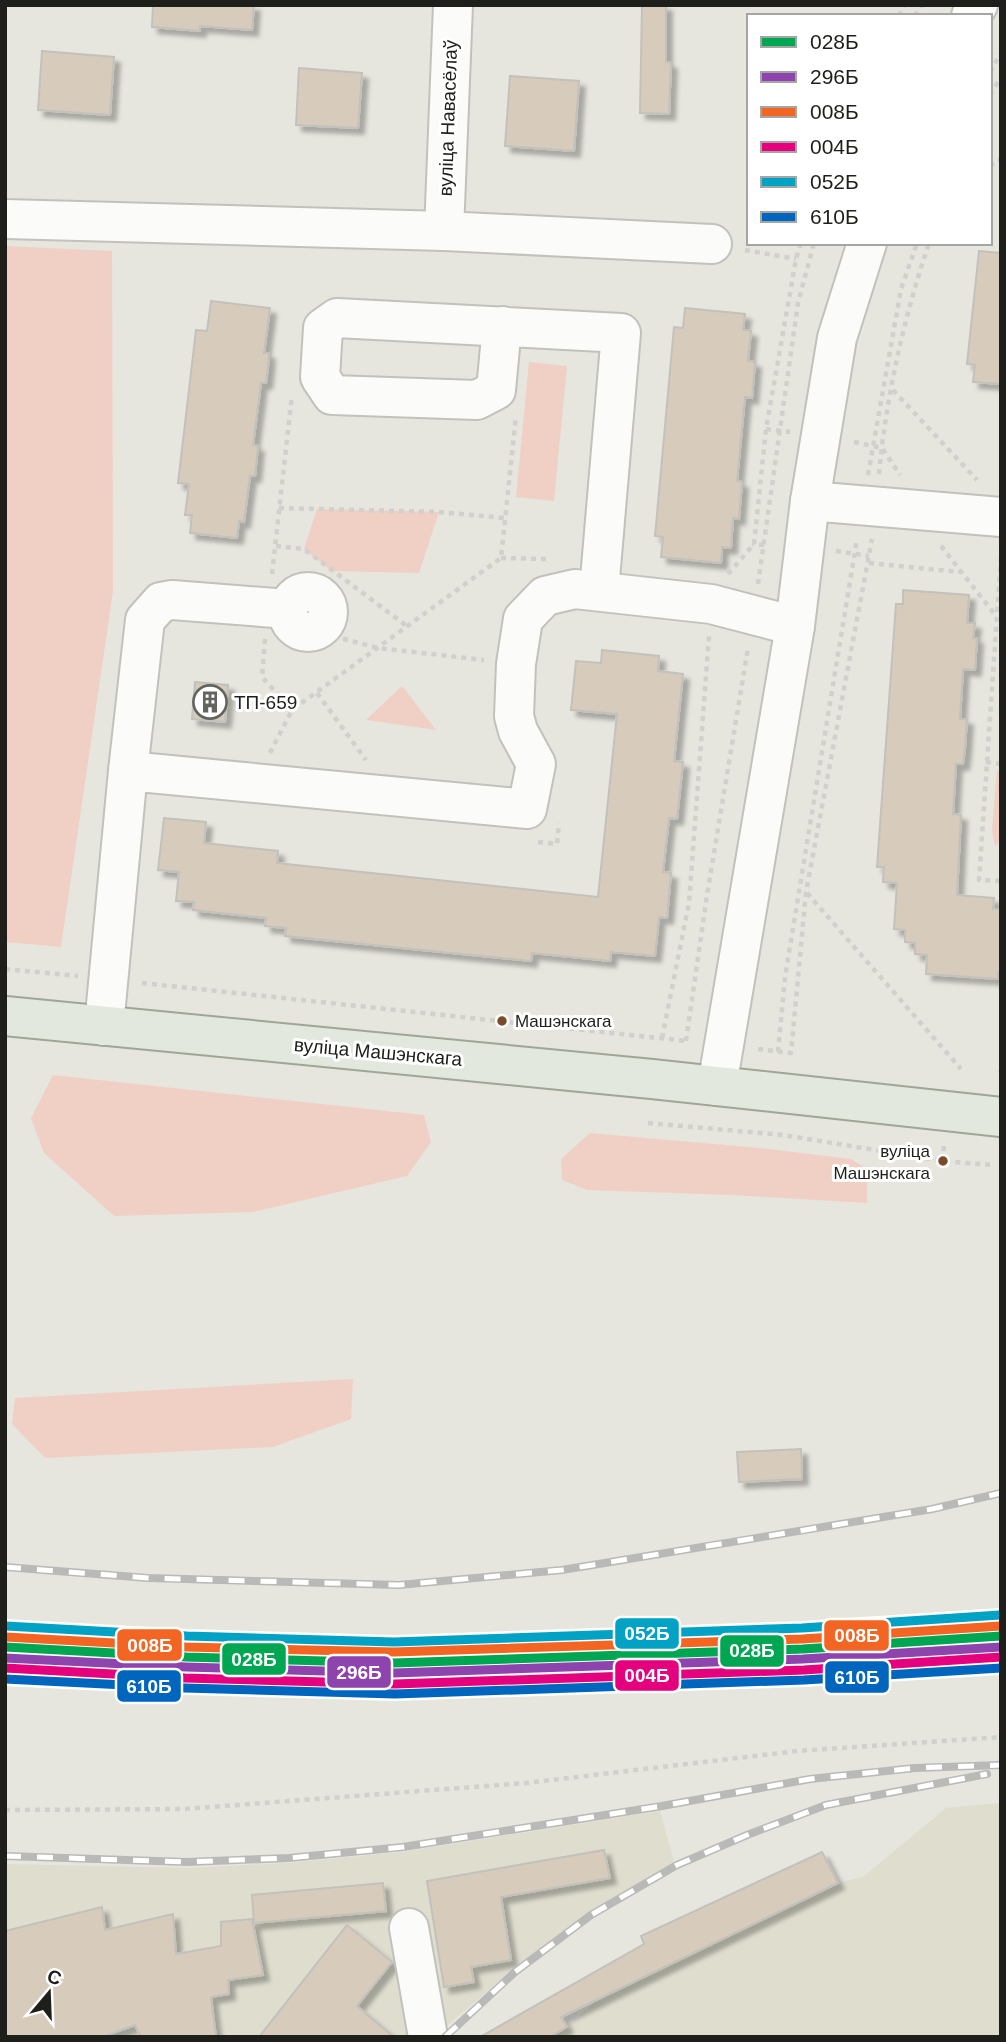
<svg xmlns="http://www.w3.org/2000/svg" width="1006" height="2042" font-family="Arial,sans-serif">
<defs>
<filter id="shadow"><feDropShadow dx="6" dy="6" stdDeviation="2" flood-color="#0004"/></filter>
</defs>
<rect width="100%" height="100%" fill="#e6e5de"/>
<g fill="#deddce">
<polygon points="1001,1803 1001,2037 549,2037 567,2027 595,2001 838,1883 863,1877 946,1808"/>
<polygon points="660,1811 674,1862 589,1912 512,1970 434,2037 5,2037 5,1864 187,1868 289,1863 402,1852"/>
</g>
<g fill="#f0d0c5">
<polygon points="5,246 112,251 113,591 61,947 5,942"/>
<polygon points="529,362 567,366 554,501 516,497"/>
<polygon points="317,509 439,512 419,573 332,571 304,549"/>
<polygon points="402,686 436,730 366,720"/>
<polygon points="997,770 1001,774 1001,841 995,846 992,831"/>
<polygon points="53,1075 424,1115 431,1142 407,1176 253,1212 114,1216 44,1153 31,1118"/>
<polygon points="590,1133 759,1148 851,1159 867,1169 867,1203 731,1195 587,1190 562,1180 561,1159"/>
<polygon points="353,1379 351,1419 273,1447 45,1458 12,1424 15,1398"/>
</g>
<g fill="#d7cbbc" stroke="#c3c1bc" stroke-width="2" filter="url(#shadow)">
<polygon points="153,5 254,5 252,30 200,26 200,31 152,27"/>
<polygon points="642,5 666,5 666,62 671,63 669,114 640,113"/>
<polygon points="42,51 114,57 110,115 38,110"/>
<polygon points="299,68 362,73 358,128 296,125"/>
<polygon points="510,76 579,81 574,151 505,146"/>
<polygon points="979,251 1001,253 1001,384 973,382 975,365 967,364"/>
<polygon points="211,301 270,308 264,353 269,353 268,367 266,383 261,383 253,445 258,446 255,476 250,476 244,522 239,521 237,538 190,533 192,515 185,515 189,484 178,483 196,330 207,331"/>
<polygon points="685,308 745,314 743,330 751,331 748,361 755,362 752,398 745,397 737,481 742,482 739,519 733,518 731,548 722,547 721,563 661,557 663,537 655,536 674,327 683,328"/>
<polygon points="903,590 969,595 967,623 975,623 973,638 977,638 975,670 963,669 960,719 967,719 965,749 963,764 956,764 953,814 961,815 957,895 994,898 993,909 1001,909 1001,972 998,972 998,979 926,974 927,955 915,954 915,943 905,942 905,930 894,929 897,883 883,882 884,867 877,867 896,604 903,604"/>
<polygon points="602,650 659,656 658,671 683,674 674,761 683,762 677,819 669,818 663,872 671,873 667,918 659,917 655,956 611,952 610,961 532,953 531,961 285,936 286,928 265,926 266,918 193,910 194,902 176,901 179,872 158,870 164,818 206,822 204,843 278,851 277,863 598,897 617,714 571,710 576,661 601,663"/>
<polygon points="195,682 228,685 225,722 192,719"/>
<polygon points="801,1449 802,1479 739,1482 737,1452"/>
<polygon points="604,1850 610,1878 501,1897 511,1960 471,1967 474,1982 444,1987 427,1881"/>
<polygon points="822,1852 838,1883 561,2017 567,2027 549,2037 480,2037 644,1944 641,1936"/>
<polygon points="383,1883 386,1911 254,1923 252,1895"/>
<polygon points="102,1907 105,1930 173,1914 176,1954 221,1946 221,1922 252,1919 263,1975 228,1980 229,1994 211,1997 216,2037 141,2037 135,2025 102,2037 5,2037 5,1931"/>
<polygon points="347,1925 392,1962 357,2006 394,2037 259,2037"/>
</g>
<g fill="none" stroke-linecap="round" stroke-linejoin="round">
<g stroke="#c2c1bb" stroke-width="42">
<g id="minor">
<polyline points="971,16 978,5"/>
<polyline points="5,219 444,231 712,244"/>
<polyline points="444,231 453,5"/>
<polyline points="502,326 496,390 477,400 332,395 320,377 323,328 337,318 621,333 599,591"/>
<polyline points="810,501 1001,517"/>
<circle cx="308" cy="612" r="20"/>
<polyline points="128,771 145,620 161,602 172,600 288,609"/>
<polyline points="104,1026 128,771 527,809 536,764 518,731 514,716 516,664 523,619 545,596 575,589 711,604 795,626"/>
<polyline points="717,1086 795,626 810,501 837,338 867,243"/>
<polyline points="409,1928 428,2037"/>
</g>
</g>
<g stroke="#9ea796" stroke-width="42">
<polyline id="major" points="5,1016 652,1079 1001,1117"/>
</g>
<g stroke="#d1d0ce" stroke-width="4.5" stroke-dasharray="5 5" stroke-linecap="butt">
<polyline points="899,16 905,5"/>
<polyline points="915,16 922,5"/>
<polyline points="990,72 1001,53"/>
<polyline points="990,95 1001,77"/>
<polyline points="990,166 997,160 1001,160"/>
<polyline points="745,250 796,259"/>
<polyline points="893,390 977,480"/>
<polyline points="766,429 790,432"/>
<polyline points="854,442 882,448 900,475"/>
<path d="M879,474c7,-77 25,-157 50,-231"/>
<polyline points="868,475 901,289 917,243"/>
<polyline points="279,508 439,512 505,518"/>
<polyline points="764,545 754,544 766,429 796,259 801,243"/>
<polyline points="276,546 304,549 408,627"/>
<polyline points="941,546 996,616"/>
<polyline points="836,551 869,556"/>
<polyline points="1001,557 979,880 1001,881"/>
<polyline points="501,558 546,559"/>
<polyline points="869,563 960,572"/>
<polyline points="272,574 292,395"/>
<polyline points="728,574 754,544"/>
<polyline points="758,584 798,303 814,243"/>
<polyline points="314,631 378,648 484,660"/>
<polyline points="265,639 262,677 292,710"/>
<polyline points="317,693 366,760"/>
<polyline points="270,753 292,710 501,558 516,416"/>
<polyline points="986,762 1001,764"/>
<polyline points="538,842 557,844 559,823"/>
<polyline points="807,893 961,1069"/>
<polyline points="5,969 78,976"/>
<polyline points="142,983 687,1041"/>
<polyline points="662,1038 689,903 709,636"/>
<polyline points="686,1041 707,895 748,648"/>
<polyline points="758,1049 791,1053 806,892 872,539"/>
<polyline points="778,1052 785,977 857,539"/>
<polyline points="999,1073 1001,1072"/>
<polyline points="648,1123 783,1135 943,1161 992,1165"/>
<polyline points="943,1161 944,1144"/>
<polyline points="5,1810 184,1809 526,1783 797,1751 1001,1737"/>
</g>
<use href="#minor" stroke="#fbfbfa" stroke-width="38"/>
<use href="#major" stroke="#e3e8df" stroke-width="38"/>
<g stroke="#b9b9b8" stroke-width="8">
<g id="rail">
<polyline points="5,1567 148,1578 399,1585 562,1570 932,1509 1001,1493"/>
<polyline points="5,1856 187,1862 289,1858 403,1847 662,1806 810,1779 915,1768 1001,1765"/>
<polyline points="445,2037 515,1972 591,1915 677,1865 747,1835 826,1805 987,1774"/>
</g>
</g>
<use href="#rail" stroke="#fff" stroke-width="5" stroke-dasharray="16" stroke-linecap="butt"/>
<g stroke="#fff" stroke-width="14">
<polyline id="rail-1" points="5,1647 186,1657 394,1663 803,1649 1001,1636"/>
</g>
<g stroke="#fff" stroke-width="14">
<polyline id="rail-2" points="5,1658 186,1667 394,1673 803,1659 1001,1647"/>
</g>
<g stroke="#fff" stroke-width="14">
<polyline id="rail-3" points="6,1637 186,1647 394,1652 802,1639 1000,1626"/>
</g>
<g stroke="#fff" stroke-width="14">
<polyline id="rail-4" points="5,1668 185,1678 395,1684 804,1670 1001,1657"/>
</g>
<g stroke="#fff" stroke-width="14">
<polyline id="rail-5" points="6,1626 187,1636 394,1642 802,1628 1000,1615"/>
</g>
<g stroke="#fff" stroke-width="14">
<polyline id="rail-6" points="5,1679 185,1688 395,1694 804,1680 1001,1668"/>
</g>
<use href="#rail-1" stroke="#00a651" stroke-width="9"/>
<use href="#rail-2" stroke="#8e44ad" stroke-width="9"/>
<use href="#rail-3" stroke="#f26522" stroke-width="9"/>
<use href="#rail-4" stroke="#e5007d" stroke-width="9"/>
<use href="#rail-5" stroke="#02a2c5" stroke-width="9"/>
<use href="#rail-6" stroke="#0065bd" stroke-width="9"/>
</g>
<defs>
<g id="building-ring" transform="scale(1.75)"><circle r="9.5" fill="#fff" stroke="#64645f" stroke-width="1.5"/><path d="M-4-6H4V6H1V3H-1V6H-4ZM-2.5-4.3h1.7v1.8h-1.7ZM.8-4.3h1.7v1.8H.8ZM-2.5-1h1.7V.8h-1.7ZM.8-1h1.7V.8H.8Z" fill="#64645f"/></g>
</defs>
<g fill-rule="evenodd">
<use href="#building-ring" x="210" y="702"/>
</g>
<g fill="#7a4b2a" stroke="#fff" stroke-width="2.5">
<circle cx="502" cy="1021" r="6"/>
<circle cx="943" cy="1161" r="6"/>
</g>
<g text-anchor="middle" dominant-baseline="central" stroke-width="6" stroke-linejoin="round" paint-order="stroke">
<g font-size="17" fill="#1e1e1a" stroke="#fff" text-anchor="start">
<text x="515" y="1021">Машэнскага</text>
<text x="930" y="1151" text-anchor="end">вуліца<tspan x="930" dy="22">Машэнскага</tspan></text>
</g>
<g font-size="19" fill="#1e1e1a" stroke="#fff">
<text transform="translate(448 118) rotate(-88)">вуліца Навасёлаў</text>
<text transform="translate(378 1052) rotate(5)">вуліца Машэнскага</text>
</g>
<g font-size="19" fill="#1e1e1a" stroke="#fff" text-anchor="start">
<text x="234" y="702">ТП-659</text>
</g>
</g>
<g stroke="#fff" stroke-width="2.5">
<rect x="614" y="1617" width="66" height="33" rx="7" fill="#02a2c5"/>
<rect x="823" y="1619" width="67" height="33" rx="7" fill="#f26522"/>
<rect x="116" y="1628" width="67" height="34" rx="7" fill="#f26522"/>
<rect x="719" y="1634" width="66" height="34" rx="7" fill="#00a651"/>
<rect x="221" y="1642" width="66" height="34" rx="7" fill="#00a651"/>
<rect x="326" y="1655" width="66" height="34" rx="7" fill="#8e44ad"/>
<rect x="614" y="1659" width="66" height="33" rx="7" fill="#e5007d"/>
<rect x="824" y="1660" width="66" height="34" rx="7" fill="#0065bd"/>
<rect x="116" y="1669" width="66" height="34" rx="7" fill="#0065bd"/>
</g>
<g font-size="19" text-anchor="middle" font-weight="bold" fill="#fff">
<text x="647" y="1640">052Б</text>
<text x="857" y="1642">008Б</text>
<text x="150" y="1652">008Б</text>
<text x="752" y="1657">028Б</text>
<text x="254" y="1666">028Б</text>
<text x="359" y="1679">296Б</text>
<text x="647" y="1682">004Б</text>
<text x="857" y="1684">610Б</text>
<text x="149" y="1693">610Б</text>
</g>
<rect width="1006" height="2042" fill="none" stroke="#1e1e1a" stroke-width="14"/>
<rect x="747" y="14" width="245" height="231" fill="#ffffff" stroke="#a5a5a3" stroke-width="2"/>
<rect x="761" y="37" width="35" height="10" fill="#00a651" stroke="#a5a5a3" stroke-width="2"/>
<text x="810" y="49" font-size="21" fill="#1e1e1a">028Б</text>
<rect x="761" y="72" width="35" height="10" fill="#8e44ad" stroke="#a5a5a3" stroke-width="2"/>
<text x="810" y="84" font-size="21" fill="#1e1e1a">296Б</text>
<rect x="761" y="107" width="35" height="10" fill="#f26522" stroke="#a5a5a3" stroke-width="2"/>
<text x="810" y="119" font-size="21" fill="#1e1e1a">008Б</text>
<rect x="761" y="142" width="35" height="10" fill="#e5007d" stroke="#a5a5a3" stroke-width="2"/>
<text x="810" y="154" font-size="21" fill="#1e1e1a">004Б</text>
<rect x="761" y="177" width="35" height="10" fill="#02a2c5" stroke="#a5a5a3" stroke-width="2"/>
<text x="810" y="189" font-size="21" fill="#1e1e1a">052Б</text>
<rect x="761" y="212" width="35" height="10" fill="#0065bd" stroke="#a5a5a3" stroke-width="2"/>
<text x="810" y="224" font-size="21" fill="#1e1e1a">610Б</text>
<g transform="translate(49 1993) rotate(19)" stroke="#ffffff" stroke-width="5" paint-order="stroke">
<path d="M0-5L12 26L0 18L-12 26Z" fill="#1e1e1a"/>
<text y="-10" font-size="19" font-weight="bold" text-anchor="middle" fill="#1e1e1a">С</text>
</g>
</svg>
